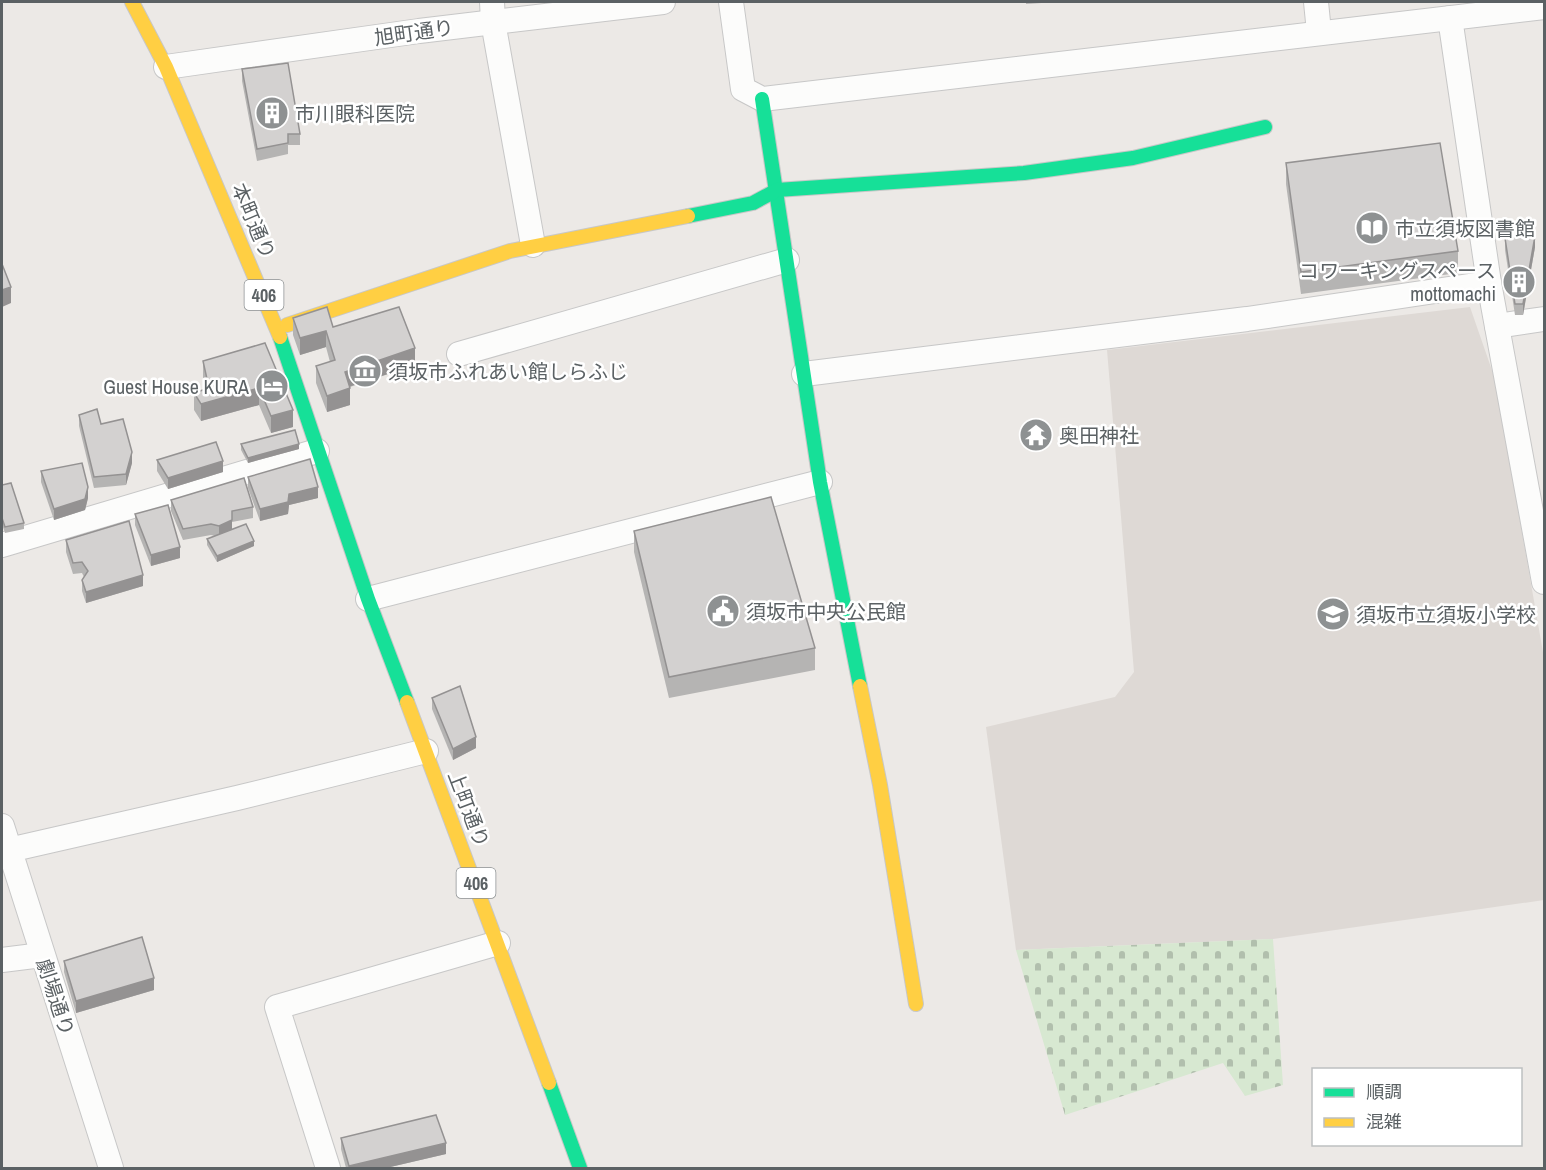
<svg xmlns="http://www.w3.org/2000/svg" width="1546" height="1170" font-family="'Archivo Narrow','Noto Sans JP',sans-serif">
<defs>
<pattern id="cemetery-stones" width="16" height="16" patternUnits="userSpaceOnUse" patternTransform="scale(1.5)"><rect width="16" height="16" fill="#d7e8d1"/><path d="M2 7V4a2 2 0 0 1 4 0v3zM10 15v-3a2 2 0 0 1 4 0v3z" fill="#b1bfad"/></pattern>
</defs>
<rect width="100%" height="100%" fill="#ece9e6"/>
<polygon fill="#ded9d5" points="1470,307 1495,379 1544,658 1544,900 1273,939 1016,950 986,727 1115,697 1134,672 1107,350"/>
<polygon fill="url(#cemetery-stones)" points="1273,939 1283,1085 1245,1096 1223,1063 1065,1115 1016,950"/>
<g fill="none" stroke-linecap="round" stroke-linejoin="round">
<g stroke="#c7c7c7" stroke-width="26">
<g id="street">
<polyline points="492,2 493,22 533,245"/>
<polyline points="731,2 743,89 762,99 1544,7"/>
<polyline points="1316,2 1319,32"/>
<polyline points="1450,18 1489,283 1544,582"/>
<polyline points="166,67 419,31 663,2"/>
<polyline points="1497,326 1544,319"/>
<polyline points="459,354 787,260"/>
<polyline points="804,374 1247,319 1489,283"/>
<polyline points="2,545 317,451"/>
<polyline points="368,599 820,482"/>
<polyline points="2,826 111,1168"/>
<polyline points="9,850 237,798 426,751"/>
<polyline points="2,960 42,955"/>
<polyline points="328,1168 277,1007 498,943"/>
</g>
</g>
<g stroke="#c7c7c7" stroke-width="16">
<g id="fast">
<polyline points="762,99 820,482 860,686"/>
<polyline points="688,216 753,203 777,190 1024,173 1133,158 1265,127"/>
<polyline points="280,337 368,599 407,702"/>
<polyline points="549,1083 580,1168"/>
</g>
</g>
<g stroke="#c7c7c7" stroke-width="16">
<g id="slow">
<polyline points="132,2 166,67 280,337"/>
<polyline points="287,325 510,251 688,216"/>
<polyline points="860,686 880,785 916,1004"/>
<polyline points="407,702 549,1083"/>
</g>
</g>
<use href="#street" stroke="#fcfcfb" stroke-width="24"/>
<use href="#fast" stroke="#16e098" stroke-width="14"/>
<use href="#slow" stroke="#ffcf43" stroke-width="14"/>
</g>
<g fill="#b5b4b3">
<polygon points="1026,2 1057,2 1026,4"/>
<polygon points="242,69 300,134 300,145 288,145 288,154 257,161 242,81"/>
<polygon points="1286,163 1458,251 1458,273 1301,294 1286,184"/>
<polygon points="1505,238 1535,247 1523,315 1515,315 1505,250"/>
<polygon points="293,318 333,327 415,365 350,387 350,405 327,412 316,383 316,366 330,362 326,347 300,355 293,335"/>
<polygon points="265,343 293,427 271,433 259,405 201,421 194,410 194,393 205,389 203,378 203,361"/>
<polygon points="79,415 101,424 132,463 126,485 94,488 79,426"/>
<polygon points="241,444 299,449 248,463 241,450"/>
<polygon points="157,460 223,472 168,489 157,471"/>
<polygon points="41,471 88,498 85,510 54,520 41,482"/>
<polygon points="248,477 318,498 289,505 288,514 260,521 248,488"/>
<polygon points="2,485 24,523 24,529 5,533 2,524"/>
<polygon points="171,500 253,507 253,518 232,522 232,529 254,546 217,562 207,545 207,539 215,536 211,535 183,540 171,511"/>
<polygon points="135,514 180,558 151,566 135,525"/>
<polygon points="634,531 815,648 815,670 669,698 634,552"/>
<polygon points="66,540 143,586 86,603 82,591 82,580 84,577 82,573 73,574 66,552"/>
<polygon points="432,698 476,748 453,760 432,709"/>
<polygon points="64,961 154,990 76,1013 64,972"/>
<polygon points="341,1138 446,1154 386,1168 346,1168 341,1149"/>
</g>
<g fill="#949292">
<polygon points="1535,236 1535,247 1523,315 1523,304"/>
<polygon points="11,287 11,303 2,307 2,290"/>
<polygon points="326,331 326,347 300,355 300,338"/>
<polygon points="415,348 415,365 345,388 345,372"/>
<polygon points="259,388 259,405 201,421 201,404"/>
<polygon points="350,388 350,405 327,412 327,396"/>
<polygon points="293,410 293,427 271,433 271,416"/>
<polygon points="299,444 299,449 248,463 248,458"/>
<polygon points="132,452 132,463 126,485 126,474"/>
<polygon points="223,461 223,472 168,489 168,478"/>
<polygon points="88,487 88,498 85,510 54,520 54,509"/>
<polygon points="318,487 318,498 289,505 288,514 260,521 260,509 289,494"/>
<polygon points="232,520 232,531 219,537 219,526"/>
<polygon points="254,541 254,546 217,562 217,556"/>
<polygon points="180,547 180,558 151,566 151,555"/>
<polygon points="143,575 143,586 86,603 86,592"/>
<polygon points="476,737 476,748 453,760 453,749"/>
<polygon points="154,978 154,990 76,1013 76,1001"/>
<polygon points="446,1143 446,1154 386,1168 349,1168 349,1166"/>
</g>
<g fill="#d3d1d0" stroke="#949292" stroke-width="1.5">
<polygon points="288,63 300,134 288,134 288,143 257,149 242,69"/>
<polygon points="1440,143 1458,251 1301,272 1286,163"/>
<polygon points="1535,236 1523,304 1515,304 1505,238"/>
<polygon points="2,264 11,287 2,290"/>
<polygon points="327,307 333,327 399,307 415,348 345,372 350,388 327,396 316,366 335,360 326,331 300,338 293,318"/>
<polygon points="265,343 293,410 271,416 259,388 201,404 194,393 209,388 203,361"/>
<polygon points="97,409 101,424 123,419 132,452 126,474 94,477 79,415"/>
<polygon points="295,430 299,444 248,458 241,444"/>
<polygon points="216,442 223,461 168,478 157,460"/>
<polygon points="310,459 318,487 289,494 288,502 260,509 248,477"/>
<polygon points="82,463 88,487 85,499 54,509 41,471"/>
<polygon points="244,478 253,507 232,511 232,520 219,526 211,524 183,529 171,500"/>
<polygon points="11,483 24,523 5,527 2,518 2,485"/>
<polygon points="771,497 815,648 669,677 634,531"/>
<polygon points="168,505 180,547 151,555 135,514"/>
<polygon points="129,521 143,575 86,592 82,580 88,571 82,562 73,563 66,540"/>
<polygon points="246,524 254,541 217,556 207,539"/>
<polygon points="460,686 476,737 453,749 432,698"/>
<polygon points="142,937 154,978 76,1001 64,961"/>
<polygon points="436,1115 446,1143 349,1166 341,1138"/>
</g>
<defs>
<g id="building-disc" transform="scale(1.725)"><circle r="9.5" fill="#8e9192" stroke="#fff"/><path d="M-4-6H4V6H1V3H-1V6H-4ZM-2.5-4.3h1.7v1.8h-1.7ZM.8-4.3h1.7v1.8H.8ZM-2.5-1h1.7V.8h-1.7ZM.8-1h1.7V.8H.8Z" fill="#fff"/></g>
<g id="library-disc" transform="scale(1.725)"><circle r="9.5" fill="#8e9192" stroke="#fff"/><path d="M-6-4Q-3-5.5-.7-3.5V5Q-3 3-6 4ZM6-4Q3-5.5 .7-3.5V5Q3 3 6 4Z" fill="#fff"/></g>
<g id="museum-disc" transform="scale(1.725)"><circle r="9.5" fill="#8e9192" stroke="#fff"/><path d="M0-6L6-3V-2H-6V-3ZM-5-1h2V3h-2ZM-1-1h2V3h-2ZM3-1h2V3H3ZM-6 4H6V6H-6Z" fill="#fff"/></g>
<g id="hotel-disc" transform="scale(1.725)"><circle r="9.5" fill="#8e9192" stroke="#fff"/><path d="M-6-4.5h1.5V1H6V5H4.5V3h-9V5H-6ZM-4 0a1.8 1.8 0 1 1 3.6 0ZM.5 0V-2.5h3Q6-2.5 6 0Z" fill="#fff"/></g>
<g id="temple-disc" transform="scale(1.725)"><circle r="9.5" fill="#8e9192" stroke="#fff"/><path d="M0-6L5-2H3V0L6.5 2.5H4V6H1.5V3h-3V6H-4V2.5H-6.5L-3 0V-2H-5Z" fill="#fff"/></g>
<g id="civic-disc" transform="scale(1.725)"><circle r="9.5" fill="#8e9192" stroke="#fff"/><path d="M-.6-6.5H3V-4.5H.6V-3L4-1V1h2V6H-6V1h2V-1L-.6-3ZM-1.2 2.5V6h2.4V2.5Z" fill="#fff"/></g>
<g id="school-disc" transform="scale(1.725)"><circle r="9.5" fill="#8e9192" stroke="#fff"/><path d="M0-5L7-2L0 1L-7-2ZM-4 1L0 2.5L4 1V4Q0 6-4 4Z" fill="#fff"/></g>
</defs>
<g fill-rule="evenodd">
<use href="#building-disc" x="272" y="113"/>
<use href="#library-disc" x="1372" y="228"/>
<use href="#building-disc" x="1519" y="282"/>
<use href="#museum-disc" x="365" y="371"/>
<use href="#hotel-disc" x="272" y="386"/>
<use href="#temple-disc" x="1036" y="435"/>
<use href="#civic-disc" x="723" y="611"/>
<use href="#school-disc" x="1333" y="614"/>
</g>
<g text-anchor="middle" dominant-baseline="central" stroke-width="5" stroke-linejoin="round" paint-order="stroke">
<g fill="#fff" stroke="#8c9092" stroke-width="1.5">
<rect x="244.5" y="280" width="39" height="30" rx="4.5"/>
<rect x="456.5" y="868" width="39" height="30" rx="4.5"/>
</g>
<g font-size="18" font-weight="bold" fill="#5b6164">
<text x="264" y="295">406</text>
<text x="476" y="883">406</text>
</g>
<g font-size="20" fill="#5b6164" stroke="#fff">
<text transform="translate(414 32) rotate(-8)">旭町通り</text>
<text transform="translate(254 221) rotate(67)">本町通り</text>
<text transform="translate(469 809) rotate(69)">上町通り</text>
<text transform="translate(56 997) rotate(72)">劇場通り</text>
</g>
<g font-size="20" fill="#5b6164" stroke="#fff" text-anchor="start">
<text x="295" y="113">市川眼科医院</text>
<text x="1395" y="228">市立須坂図書館</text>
<text x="1496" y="270" text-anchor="end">コワーキングスペース<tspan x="1496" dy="23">mottomachi</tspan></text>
<text x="388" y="371">須坂市ふれあい館しらふじ</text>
<text x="249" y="386" text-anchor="end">Guest House KURA</text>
<text x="1059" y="435">奥田神社</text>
<text x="746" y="611">須坂市中央公民館</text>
<text x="1356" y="614">須坂市立須坂小学校</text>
</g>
</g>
<rect width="1546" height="1170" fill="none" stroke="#5b6164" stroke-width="6"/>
<rect x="1312" y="1068" width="210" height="78" fill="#ffffff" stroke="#bdc0c1" stroke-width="1.5"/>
<rect x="1324" y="1088" width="30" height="9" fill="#16e098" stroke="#bdc0c1" stroke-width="1.5"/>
<text x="1366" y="1098" font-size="18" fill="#5b6164">順調</text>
<rect x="1324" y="1118" width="30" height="9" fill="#ffcf43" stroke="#bdc0c1" stroke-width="1.5"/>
<text x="1366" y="1128" font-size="18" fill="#5b6164">混雑</text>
</svg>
